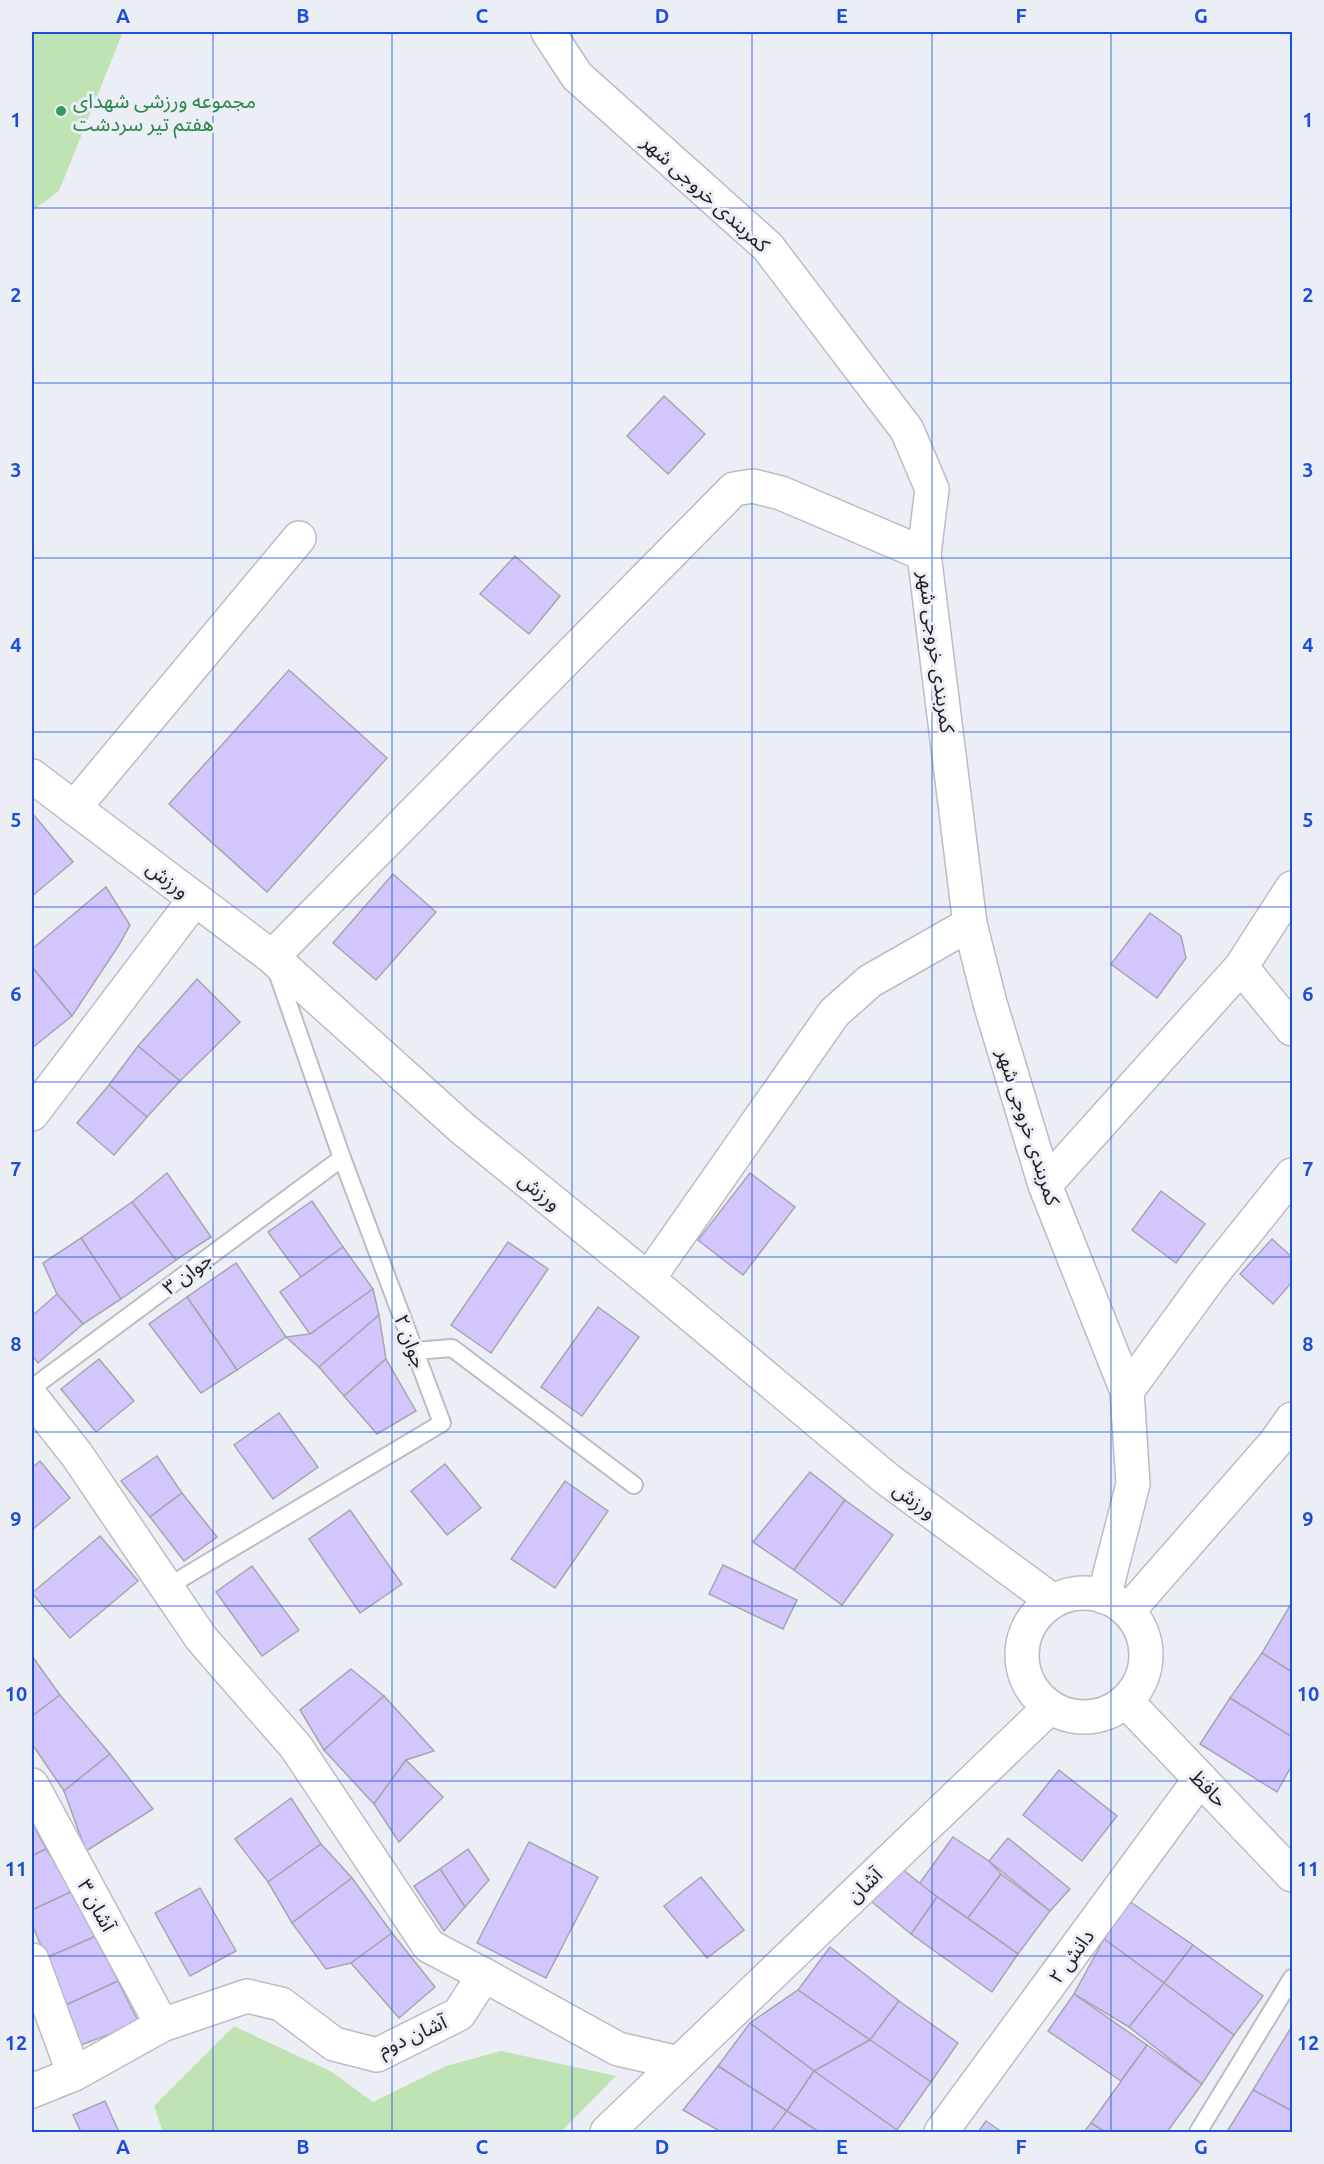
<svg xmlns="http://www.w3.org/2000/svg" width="1324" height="2164" font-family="Ubuntu,'Noto Sans Arabic',sans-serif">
<rect width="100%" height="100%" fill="#eceef6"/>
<g fill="#c0e3b4">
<polygon points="32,32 123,32 59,191 32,211"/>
<polygon points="234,2026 332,2072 373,2102 446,2066 501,2051 616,2076 561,2132 163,2132 154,2106"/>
</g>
<g fill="#d2c6fd" stroke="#a7a5ad" stroke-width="1.5">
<polygon points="664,396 705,434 668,474 627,436"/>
<polygon points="515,556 560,596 529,634 480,594"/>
<polygon points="289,670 387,758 267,892 169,804"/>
<polygon points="32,813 73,862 32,896"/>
<polygon points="393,874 436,912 376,980 333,943"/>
<polygon points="106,887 130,925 119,945 72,1016 32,967 32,949"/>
<polygon points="1150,913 1181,936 1186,958 1157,998 1111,964"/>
<polygon points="32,967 72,1016 32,1048"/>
<polygon points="197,979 240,1022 180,1081 138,1046"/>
<polygon points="138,1046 180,1081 147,1117 109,1085"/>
<polygon points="109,1085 147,1117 114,1155 77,1123"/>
<polygon points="167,1173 211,1237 176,1260 132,1202"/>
<polygon points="750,1173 795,1207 743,1275 698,1240"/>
<polygon points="1161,1191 1205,1224 1176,1263 1132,1230"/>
<polygon points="312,1201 343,1247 301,1277 268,1232"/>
<polygon points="132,1202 176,1260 121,1299 81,1238"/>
<polygon points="81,1238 121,1299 83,1324 57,1294 43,1263"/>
<polygon points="1272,1239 1292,1257 1292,1282 1273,1304 1240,1274"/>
<polygon points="508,1242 548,1269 491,1353 451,1325"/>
<polygon points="343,1247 373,1289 310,1334 280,1292"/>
<polygon points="236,1263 286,1337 237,1370 187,1297"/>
<polygon points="373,1289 379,1315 319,1367 286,1337 310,1334"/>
<polygon points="57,1294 83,1324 38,1363 32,1355 32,1316"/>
<polygon points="187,1297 237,1370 201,1393 149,1324"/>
<polygon points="598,1307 639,1337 582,1416 541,1387"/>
<polygon points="379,1315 386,1359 344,1396 319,1367"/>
<polygon points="99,1359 134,1401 96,1432 61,1389"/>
<polygon points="386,1359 416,1411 377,1434 344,1396"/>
<polygon points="279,1413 318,1467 273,1499 234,1445"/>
<polygon points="157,1456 182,1493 150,1517 121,1481"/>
<polygon points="40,1461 70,1498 32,1530 32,1468"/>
<polygon points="445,1464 481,1508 447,1535 411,1491"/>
<polygon points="810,1472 845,1500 794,1570 753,1542"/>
<polygon points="565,1481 608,1511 555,1588 511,1559"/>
<polygon points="182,1493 217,1537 184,1561 150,1517"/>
<polygon points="845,1500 893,1535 842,1605 794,1570"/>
<polygon points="350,1510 402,1584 360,1613 309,1539"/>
<polygon points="100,1536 138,1581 70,1638 32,1593"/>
<polygon points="723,1565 797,1600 783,1629 709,1594"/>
<polygon points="252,1566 299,1630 262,1656 216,1592"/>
<polygon points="1291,1604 1292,1605 1292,1672 1262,1653"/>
<polygon points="1262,1653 1292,1672 1292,1737 1230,1698"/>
<polygon points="32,1656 60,1695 32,1716"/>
<polygon points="351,1669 384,1696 324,1750 300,1710"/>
<polygon points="60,1695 110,1754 64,1791 32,1744 32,1716"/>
<polygon points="384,1696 434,1751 406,1760 374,1804 324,1750"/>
<polygon points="1230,1698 1292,1737 1292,1765 1277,1792 1200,1744"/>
<polygon points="110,1754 153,1809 86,1851 64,1791"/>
<polygon points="406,1760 443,1797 399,1842 374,1804"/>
<polygon points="1059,1770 1117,1816 1082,1861 1023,1815"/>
<polygon points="291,1798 321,1844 268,1882 235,1839"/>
<polygon points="32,1822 46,1849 32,1856"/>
<polygon points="953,1837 989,1861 1001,1874 968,1918 919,1884"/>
<polygon points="1008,1838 1070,1889 1050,1911 989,1861"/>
<polygon points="529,1842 598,1877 546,1978 477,1943"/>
<polygon points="321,1844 352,1878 292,1923 268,1882"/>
<polygon points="46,1849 73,1891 32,1910 32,1856"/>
<polygon points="468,1849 489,1880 465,1907 440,1869"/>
<polygon points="440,1869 465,1907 444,1931 414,1886"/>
<polygon points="902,1869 937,1897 911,1934 872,1902"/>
<polygon points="1001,1874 1050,1911 1018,1954 968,1918"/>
<polygon points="701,1877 744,1930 707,1958 664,1906"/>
<polygon points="352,1878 392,1933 351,1963 326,1969 292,1923"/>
<polygon points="200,1888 236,1951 190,1976 155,1913"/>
<polygon points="73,1891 96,1936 46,1958 32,1924 32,1910"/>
<polygon points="937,1897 1018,1954 992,1992 911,1934"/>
<polygon points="1129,1901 1193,1945 1164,1983 1104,1939"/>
<polygon points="392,1933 435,1987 399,2018 351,1963"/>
<polygon points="96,1936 118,1981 66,2005 46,1958"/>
<polygon points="1104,1939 1164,1983 1129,2027 1074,1994"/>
<polygon points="1193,1945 1263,1996 1234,2035 1164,1983"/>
<polygon points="830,1947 899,2001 870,2040 798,1990"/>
<polygon points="118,1981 139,2023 81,2045 66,2005"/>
<polygon points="1164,1983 1234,2035 1202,2084 1129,2027"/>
<polygon points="798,1990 870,2040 814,2071 750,2023"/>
<polygon points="1074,1994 1147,2045 1121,2081 1048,2031"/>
<polygon points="899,2001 958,2043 931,2082 870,2040"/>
<polygon points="750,2023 814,2071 787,2111 718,2066"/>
<polygon points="1292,2026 1292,2111 1253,2090"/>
<polygon points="870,2040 931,2082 897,2130 814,2071"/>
<polygon points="1147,2045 1202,2084 1167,2132 1105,2132 1091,2123"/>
<polygon points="718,2066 787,2111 771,2132 721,2132 683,2110"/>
<polygon points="814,2071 897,2130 895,2132 819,2132 787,2111"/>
<polygon points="1253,2090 1292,2111 1292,2132 1232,2132 1228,2130"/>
<polygon points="105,2101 119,2132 81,2132 73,2115"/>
<polygon points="787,2111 819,2132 771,2132"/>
<polygon points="986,2121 1002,2132 978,2132"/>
<polygon points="1091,2123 1105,2132 1084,2132"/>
</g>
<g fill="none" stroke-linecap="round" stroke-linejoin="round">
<g stroke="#bbbcc4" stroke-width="20">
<g id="service">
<polyline points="415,1351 452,1348 634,1485"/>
<polyline points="32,1388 342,1158"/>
<polyline points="167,1587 442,1423 342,1158 276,969"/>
<polyline points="1198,2132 1292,1978"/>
</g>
</g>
<g stroke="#bbbcc4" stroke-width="36">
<g id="minor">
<polyline points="74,808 299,538"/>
<polyline points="272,957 734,489 753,486 781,493 924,554"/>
<polyline points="1241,967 1292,1029"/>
<polyline points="32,1114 195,899"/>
<polyline points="1045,1185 1241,967 1292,888"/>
<polyline points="648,1279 834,1013 870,981 970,924"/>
<polyline points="1127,1391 1210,1277 1292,1175"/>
<polyline points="32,1398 77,1455 201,1638 296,1747 429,1946 484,1975"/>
<polyline points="1128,1611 1275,1443 1292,1419"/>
<polyline points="32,1785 162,2025"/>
<polyline points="32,1960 74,2074"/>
<polyline points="32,2091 74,2074 162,2025 247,1996 281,2004 334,2044 377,2055 459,2014 484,1975 618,2049 679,2063"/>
<polyline points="607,2132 1050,1707"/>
<polyline points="941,2132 1200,1779"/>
</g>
</g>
<g stroke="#bbbcc4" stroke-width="36">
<g id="tertiary">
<polyline points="548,32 577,76 768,247 907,430 932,489 924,554 970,924 990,1003 1045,1185 1127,1391 1133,1484 1104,1597"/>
<polyline points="32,776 272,957 462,1128 648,1279 887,1479 1053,1601"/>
<circle cx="1084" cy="1655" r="62"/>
</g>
</g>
<g stroke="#bbbcc4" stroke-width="36">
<polyline id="secondary" points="1126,1701 1292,1875"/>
</g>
<use href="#service" stroke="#fff" stroke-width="16"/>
<use href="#minor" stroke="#fff" stroke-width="33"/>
<use href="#tertiary" stroke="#fff" stroke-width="33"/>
<use href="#secondary" stroke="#fff" stroke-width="33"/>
</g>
<path fill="none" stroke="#1d4ed8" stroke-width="1.5" stroke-opacity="0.55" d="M213,32v2100M392,32v2100M572,32v2100M752,32v2100M932,32v2100M1111,32v2100M32,208h1260M32,383h1260M32,558h1260M32,732h1260M32,907h1260M32,1082h1260M32,1257h1260M32,1432h1260M32,1606h1260M32,1781h1260M32,1956h1260"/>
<circle fill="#2e9e5b" stroke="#eceef6" stroke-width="2" cx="61" cy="111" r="6"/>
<g text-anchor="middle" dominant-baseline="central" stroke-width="6" stroke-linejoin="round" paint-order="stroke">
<g font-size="20" fill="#27864d" stroke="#eceef6" text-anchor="start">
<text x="73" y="100">مجموعه ورزشی شهدای<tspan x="73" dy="23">هفتم تیر سردشت</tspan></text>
</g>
<g font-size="20" fill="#212124" stroke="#eceef6">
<text transform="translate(706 193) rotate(42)">کمربندی خروجی شهر</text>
<text transform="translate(937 652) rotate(82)">کمربندی خروجی شهر</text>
<text transform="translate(168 879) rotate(37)">ورزش</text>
<text transform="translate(1029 1127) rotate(72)">کمربندی خروجی شهر</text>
<text transform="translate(540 1191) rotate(39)">ورزش</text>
<text transform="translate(187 1273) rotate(-37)">جوان ۳</text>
<text transform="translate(411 1341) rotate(69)">جوان ۲</text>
<text transform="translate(915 1500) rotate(36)">ورزش</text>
<text transform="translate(1209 1788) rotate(46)">حافظ</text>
<text transform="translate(864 1885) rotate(-44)">آشان</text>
<text transform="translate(97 1905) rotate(61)">آشان ۳</text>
<text transform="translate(1071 1956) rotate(-54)">دانش ۲</text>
<text transform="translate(412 2035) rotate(-24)">آشان دوم</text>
</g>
</g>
<rect width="1324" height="2164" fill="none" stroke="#eceef6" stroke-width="66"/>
<rect x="33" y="33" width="1258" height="2098" fill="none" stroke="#1d4ed8" stroke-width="2"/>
<g font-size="20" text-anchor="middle" font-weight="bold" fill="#1d4ed8">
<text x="123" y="23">A</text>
<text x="303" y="23">B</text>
<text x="482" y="23">C</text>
<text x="662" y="23">D</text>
<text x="842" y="23">E</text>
<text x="1021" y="23">F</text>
<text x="1201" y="23">G</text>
<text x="16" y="127">1</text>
<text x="1308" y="127">1</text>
<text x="16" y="302">2</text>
<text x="1308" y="302">2</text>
<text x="16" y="477">3</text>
<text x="1308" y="477">3</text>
<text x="16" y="652">4</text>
<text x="1308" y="652">4</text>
<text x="16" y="827">5</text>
<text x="1308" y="827">5</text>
<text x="16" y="1001">6</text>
<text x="1308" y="1001">6</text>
<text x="16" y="1176">7</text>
<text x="1308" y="1176">7</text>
<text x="16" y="1351">8</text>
<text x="1308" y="1351">8</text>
<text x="16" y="1526">9</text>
<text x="1308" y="1526">9</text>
<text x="16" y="1701">10</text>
<text x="1308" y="1701">10</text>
<text x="16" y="1876">11</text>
<text x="1308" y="1876">11</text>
<text x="16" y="2050">12</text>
<text x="1308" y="2050">12</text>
<text x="123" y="2154">A</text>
<text x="303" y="2154">B</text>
<text x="482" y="2154">C</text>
<text x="662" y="2154">D</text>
<text x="842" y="2154">E</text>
<text x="1021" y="2154">F</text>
<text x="1201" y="2154">G</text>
</g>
</svg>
